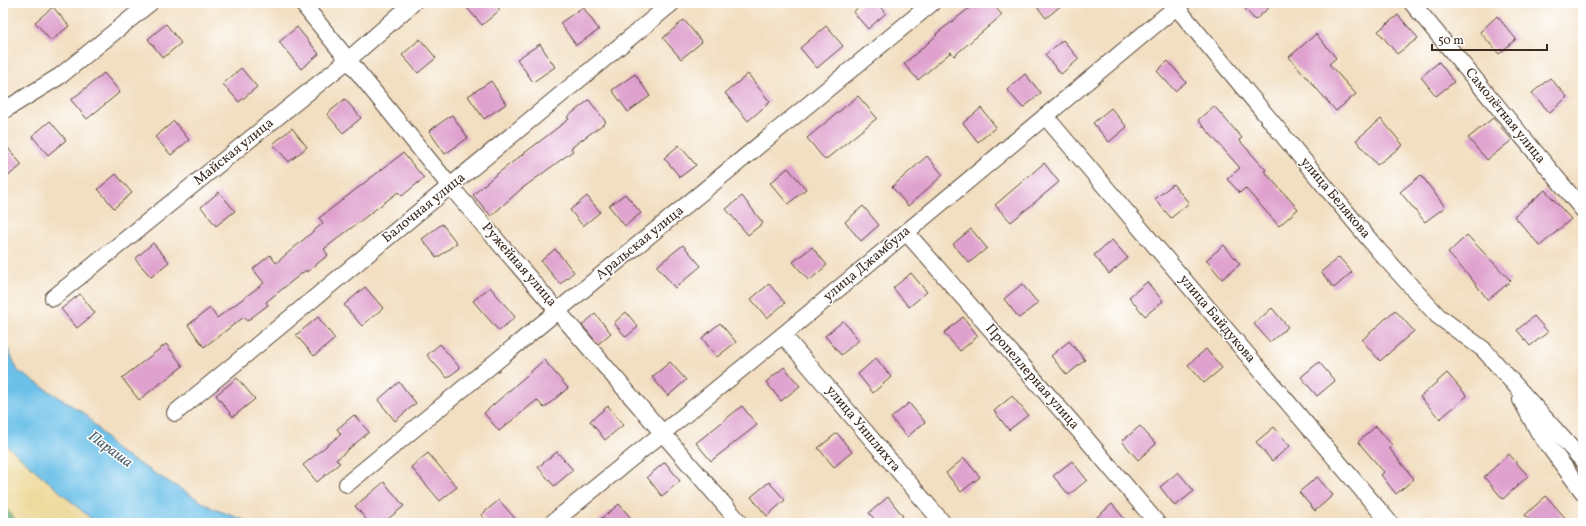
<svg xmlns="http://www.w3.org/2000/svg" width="1586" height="526" font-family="Vollkorn,serif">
<rect width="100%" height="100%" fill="#fff"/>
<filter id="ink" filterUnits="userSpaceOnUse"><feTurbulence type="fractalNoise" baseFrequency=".025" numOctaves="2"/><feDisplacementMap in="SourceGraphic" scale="8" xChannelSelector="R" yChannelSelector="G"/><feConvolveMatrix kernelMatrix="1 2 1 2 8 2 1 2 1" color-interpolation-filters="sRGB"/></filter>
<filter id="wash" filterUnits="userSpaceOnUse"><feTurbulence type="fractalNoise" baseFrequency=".012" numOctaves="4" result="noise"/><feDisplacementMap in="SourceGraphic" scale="16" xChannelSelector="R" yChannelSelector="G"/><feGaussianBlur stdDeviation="0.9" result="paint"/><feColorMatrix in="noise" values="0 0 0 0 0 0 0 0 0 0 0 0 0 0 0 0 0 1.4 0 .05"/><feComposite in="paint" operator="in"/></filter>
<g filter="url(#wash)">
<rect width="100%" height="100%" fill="#f2dec0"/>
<polygon fill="#6cb47a" stroke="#546f4c" points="3,505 19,523 3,523"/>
<polygon fill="#eeda9e" stroke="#94825e" points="3,442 96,523 19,523 3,505"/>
<polygon fill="#6bc0e8" stroke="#537583" points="3,338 18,371 85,414 116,450 214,509 252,523 96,523 3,442"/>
<g id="blocks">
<g fill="#dfa1ce">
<polygon points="463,3 494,3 500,10 482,25"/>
<polygon points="864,3 878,3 886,13 868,29 853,12"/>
<polygon points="976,3 992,3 1002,15 954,56 951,52 918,80 904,64 937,35 936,34"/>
<polygon points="1034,3 1064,3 1046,18"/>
<polygon points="1240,3 1274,3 1255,20"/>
<polygon points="53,7 69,26 51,41 35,22"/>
<polygon points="583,7 599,30 576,45 560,23"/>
<polygon points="1398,15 1418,38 1397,54 1378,31"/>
<polygon points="1497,16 1516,39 1499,54 1480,32"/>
<polygon points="684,20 702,42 681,59 663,38"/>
<polygon points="166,24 181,43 163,58 148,39"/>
<polygon points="826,26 843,46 817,68 800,48"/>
<polygon points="297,27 319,54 301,69 279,42"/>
<polygon points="1316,34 1336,58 1329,64 1356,94 1336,111 1289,57"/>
<polygon points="420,39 436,58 418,73 402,55"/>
<polygon points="1063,40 1079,59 1061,74 1045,55"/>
<polygon points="540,44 555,67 533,82 517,59"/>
<polygon points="1168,61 1186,82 1175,91 1157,71"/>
<polygon points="1439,62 1454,82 1436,96 1421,77"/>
<polygon points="241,68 257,87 239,102 223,84"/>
<polygon points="104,73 120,92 87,119 71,100"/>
<polygon points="635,74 650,96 628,112 612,90"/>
<polygon points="748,74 770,102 748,121 725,93"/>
<polygon points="1025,74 1041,93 1023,108 1007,90"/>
<polygon points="1550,78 1567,97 1550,113 1532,93"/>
<polygon points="491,81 506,104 484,119 468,96"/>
<polygon points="858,96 877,118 825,160 807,138"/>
<polygon points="345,99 361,118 343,133 327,114"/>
<polygon points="589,100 606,122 571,148 573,151 520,190 491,216 473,195 493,177 569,119 567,117"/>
<polygon points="1214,106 1242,138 1239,140 1266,170 1264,171 1298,209 1279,226 1245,188 1240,193 1227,179 1240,168 1198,120"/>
<polygon points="981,108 996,127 978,142 963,123"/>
<polygon points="1111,108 1127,127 1109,142 1093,123"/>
<polygon points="452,115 468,138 445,154 429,131"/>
<polygon points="1493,118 1512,140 1487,160 1468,138"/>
<polygon points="1381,119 1403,145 1377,165 1356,140"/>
<polygon points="50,121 66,140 48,155 32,136"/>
<polygon points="174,121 189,140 171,155 155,137"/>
<polygon points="292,128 307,147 289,162 273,144"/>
<polygon points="3,142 22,165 3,180"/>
<polygon points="679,145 696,165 680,177 664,158"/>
<polygon points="403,153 424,178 402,196 398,192 324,249 328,255 307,272 306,270 266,302 268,305 247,321 244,317 204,347 188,325 210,308 217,318 264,283 253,269 270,255 276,263 323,223 319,218"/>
<polygon points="927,156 943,175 908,206 892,187"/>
<polygon points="1044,163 1059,182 1011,222 995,205"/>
<polygon points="788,168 806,189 788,204 770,183"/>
<polygon points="116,174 132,193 114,208 98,189"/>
<polygon points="1421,175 1445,207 1425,222 1400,192"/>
<polygon points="1173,184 1189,203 1171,218 1155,199"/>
<polygon points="1545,190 1571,219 1540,246 1514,216"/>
<polygon points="219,192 235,211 216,226 201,207"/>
<polygon points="625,194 641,213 625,226 609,206"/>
<polygon points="587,196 600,212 583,226 570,210"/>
<polygon points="742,196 763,223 748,235 726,209"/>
<polygon points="863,206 879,225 861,241 845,222"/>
<polygon points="442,224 457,243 437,258 422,239"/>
<polygon points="971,229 987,248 969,263 953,244"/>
<polygon points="1467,235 1511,281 1488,300 1470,277 1448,253"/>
<polygon points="1112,240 1128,258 1109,274 1094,255"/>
<polygon points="153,243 169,262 151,277 135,259"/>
<polygon points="683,245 701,266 675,288 657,266"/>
<polygon points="1224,245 1240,264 1222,279 1206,260"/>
<polygon points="812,247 827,265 809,281 793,262"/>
<polygon points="555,249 574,272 560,284 541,261"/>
<polygon points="1339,257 1352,272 1334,288 1321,272"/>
<polygon points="911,273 927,292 909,307 893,288"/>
<polygon points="1147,282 1163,301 1145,316 1129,297"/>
<polygon points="769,284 785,303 767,318 751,299"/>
<polygon points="1022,284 1038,303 1019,318 1004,299"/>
<polygon points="365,287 383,308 362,326 344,305"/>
<polygon points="490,287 515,317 499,331 473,301"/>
<polygon points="80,294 95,313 77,328 61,309"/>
<polygon points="1272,308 1288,327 1270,342 1254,324"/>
<polygon points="1395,310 1414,331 1380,361 1362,340"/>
<polygon points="626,312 638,327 626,337 614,323"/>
<polygon points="595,314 611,333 598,344 582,325"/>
<polygon points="1534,316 1548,332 1530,346 1517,330"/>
<polygon points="318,317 335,339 314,356 296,335"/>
<polygon points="963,317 978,336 960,351 944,333"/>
<polygon points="843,321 859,340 841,355 825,336"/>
<polygon points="720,323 736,342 717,357 702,338"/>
<polygon points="1069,341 1085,360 1067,375 1051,356"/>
<polygon points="166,344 183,366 139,400 122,378"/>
<polygon points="440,344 460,368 447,378 427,355"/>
<polygon points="1206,349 1222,368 1204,383 1188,365"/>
<polygon points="876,358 891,377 873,393 858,374"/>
<polygon points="544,360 568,388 544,408 537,400 499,431 484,413"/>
<polygon points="670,362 686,380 668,396 652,377"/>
<polygon points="1319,362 1335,381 1317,396 1301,377"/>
<polygon points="784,367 800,386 781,401 766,382"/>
<polygon points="1447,373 1467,396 1440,419 1420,397"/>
<polygon points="237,378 255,399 233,417 216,395"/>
<polygon points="399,382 416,403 395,421 378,400"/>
<polygon points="1012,396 1028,415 1009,430 994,411"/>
<polygon points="909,403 925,422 907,437 891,418"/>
<polygon points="608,406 623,425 605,440 590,421"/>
<polygon points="742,406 757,425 711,461 696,443"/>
<polygon points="354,415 369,432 336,460 340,463 317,482 303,465 341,434 337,429"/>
<polygon points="1140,426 1156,444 1138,460 1122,441"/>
<polygon points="1376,426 1392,445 1389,448 1414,479 1396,494 1381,475 1384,472 1358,442"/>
<polygon points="1274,427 1290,446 1272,461 1256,442"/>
<polygon points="837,433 852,452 834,467 818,448"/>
<polygon points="557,452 573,470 554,486 538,467"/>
<polygon points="428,453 457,487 440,501 411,467"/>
<polygon points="1509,454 1528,476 1503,499 1484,477"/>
<polygon points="964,458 980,477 961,492 946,473"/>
<polygon points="1072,461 1087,480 1069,495 1053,476"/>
<polygon points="665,462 680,481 662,496 647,477"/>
<polygon points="1178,472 1194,491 1175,506 1160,487"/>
<polygon points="1317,477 1333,495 1315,511 1299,492"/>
<polygon points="384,482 404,506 383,523 369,523 355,506"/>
<polygon points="769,482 785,500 767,516 751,497"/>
<polygon points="1546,496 1570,523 1532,523 1525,515"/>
<polygon points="888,497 903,516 895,523 878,523 869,513"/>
<polygon points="499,500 519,523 488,523 481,515"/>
<polygon points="619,504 635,523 596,523"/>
<polygon points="1112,504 1128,523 1090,523"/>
</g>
</g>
</g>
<g filter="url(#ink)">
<use href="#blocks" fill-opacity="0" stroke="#564536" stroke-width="1"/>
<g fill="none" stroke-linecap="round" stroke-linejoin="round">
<g stroke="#564536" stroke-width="18">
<g id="minor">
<polyline points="302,3 450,186 740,523"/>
<polyline points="1173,3 1378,250 1438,316 1483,349 1583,461"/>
<polyline points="1412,3 1583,210"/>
<polyline points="3,111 60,76 150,3"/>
<polyline points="1045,116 1390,523"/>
<polyline points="906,232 1088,441 1157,523"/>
<polyline points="53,298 348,60 413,3"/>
<polyline points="783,335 943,523"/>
<polyline points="1521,400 1539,433 1583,492"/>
<polyline points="175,413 672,3"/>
<polyline points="347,484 932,3"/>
<polyline points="552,523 783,335 1181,3"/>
</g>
</g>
<use href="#minor" stroke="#fff" stroke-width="16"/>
</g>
</g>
<g text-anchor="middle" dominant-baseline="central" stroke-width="3" stroke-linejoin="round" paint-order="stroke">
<g font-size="14" fill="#3b2a1e" stroke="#fff">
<text transform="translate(1505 116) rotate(51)">Самолётная улица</text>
<text transform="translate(234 152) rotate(-39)">Майская улица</text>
<text transform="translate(1335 198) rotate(50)">улица Белякова</text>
<text transform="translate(424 208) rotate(-39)">Балочная улица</text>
<text transform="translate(640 243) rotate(-39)">Аральская улица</text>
<text transform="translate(867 264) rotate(-40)">улица Джамбула</text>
<text transform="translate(519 265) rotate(49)">Ружейная улица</text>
<text transform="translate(1217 319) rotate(50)">улица Байдукова</text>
<text transform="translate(1032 377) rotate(49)">Пропеллерная улица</text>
<text transform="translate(863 429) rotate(50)">улица Уншлихта</text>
</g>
<g font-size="15" font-style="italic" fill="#4c5e65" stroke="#fff">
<text transform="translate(110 450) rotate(36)">Параша</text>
</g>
</g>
<rect width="1586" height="526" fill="none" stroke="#fff" stroke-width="16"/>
<path d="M1432 44v6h115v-6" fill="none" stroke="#3b2a1e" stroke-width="2"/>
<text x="1438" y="44" font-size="12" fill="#3b2a1e" stroke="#ffffff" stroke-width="3" paint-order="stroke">50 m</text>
</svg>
